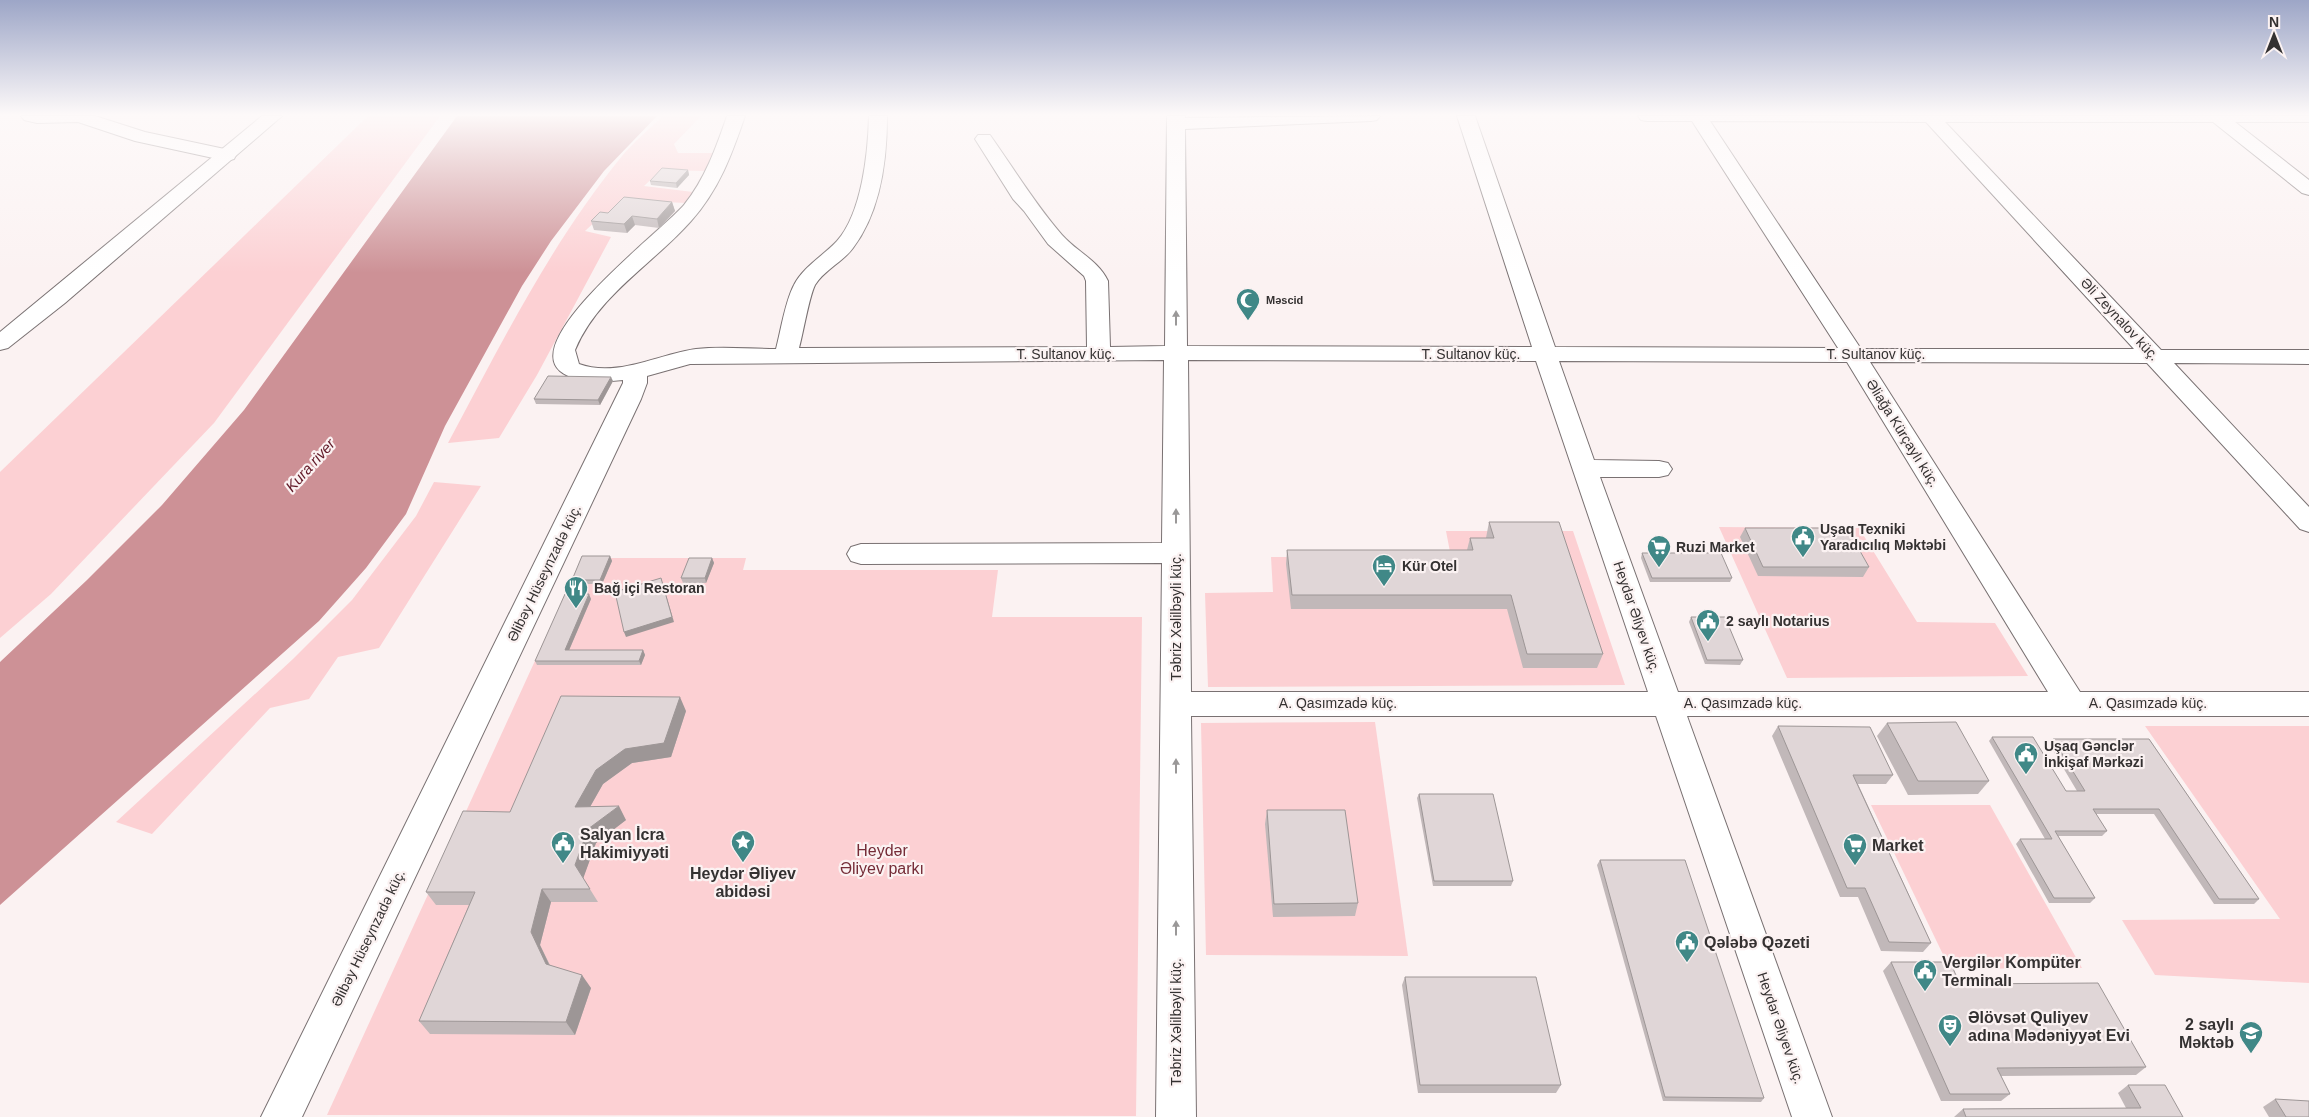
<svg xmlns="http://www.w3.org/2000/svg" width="2309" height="1117" font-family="Arial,sans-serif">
<rect width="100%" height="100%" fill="#fbf2f2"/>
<g fill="#fcd0d3">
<polygon points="368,116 440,116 214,423 51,594 0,638 0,472"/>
<path d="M663,116h38l-27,28 4,9h38l-10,18 -45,-1 -17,16 49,6 -7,11 -62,-3 -15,17 -10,1 -14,13 26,6 -74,138 -38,63 -51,5c53,-99 103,-200 174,-287 12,-14 27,-27 41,-40z"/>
<polygon points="434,482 481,486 379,648 338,657 309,699 270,708 152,834 116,822 293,659 352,600 416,516"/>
<polygon points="1719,527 1859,528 1917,622 1995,623 2028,676 1787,678"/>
<polygon points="1446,531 1573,531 1625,685 1208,687 1205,593 1273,592 1271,557 1451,557"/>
<polygon points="582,558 746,558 743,570 998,570 992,617 1142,617 1136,1116 327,1115"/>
<polygon points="1375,722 1408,956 1206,955 1201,723"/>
<polygon points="2145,726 2309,726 2309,983 2155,975 2122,920 2280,919"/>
<polygon points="1871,805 1990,805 2082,968 1950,969"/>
</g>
<polygon fill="#cd9196" points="457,116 657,116 604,171 551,241 522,286 445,426 406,514 366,568 319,621 0,905 0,662 87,580 162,505 244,410"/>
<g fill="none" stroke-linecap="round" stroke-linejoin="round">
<g stroke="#797172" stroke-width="2">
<g id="minor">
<polygon points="21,116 95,116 145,132 234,151 236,155 234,159 227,161 135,141 78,122 37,123 24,120"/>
<path d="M727,116h18c-13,38 -26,74 -54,105 -38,43 -93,74 -116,129l4,14c38,14 80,-10 117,-15 26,-3 54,0 80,0 5,-19 9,-47 18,-64 9,-18 29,-29 43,-44 25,-28 31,-88 32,-125h18c0,44 -6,95 -34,132 -10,14 -29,22 -38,37 -6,12 -12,49 -16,63l288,-1 -1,-66 -2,-5 -36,-32 -24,-33 -11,-12 -38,-60 3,-4h12c24,34 45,69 72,100 15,17 36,25 46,46l2,66 55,-1 2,-230h18v2l195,-2 -3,4 -6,1 -186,8 2,217 345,1 -75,-231h18l80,231 283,1 -146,-227h-45l-6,-1 -3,-4h671v6h-74l74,58v15l-7,-2 -89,-71h-268l216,228h148v14l-135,-1 135,144v25l-9,-3 -153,-166 -277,-1 210,330h229v24h-622l145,401h-40l-136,-401h-465l5,401h-40l6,-554 -301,1 -10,-3 -4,-7 4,-7 10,-3 301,-1 2,-183 -474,4 -43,12v7l-6,16 -339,718h-41l362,-734v-3c-18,2 -48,4 -63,-9 -39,-34 103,-141 124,-166 21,-26 32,-57 43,-89zM1710,121l216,1 208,227h-273zM1188,360l348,1 112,331h-457zM1559,361l288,1 201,330h-370l-78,-215h59l9,-2 4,-6 -4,-6 -9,-2 -65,-1z"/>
</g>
</g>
<g stroke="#797172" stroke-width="2">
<polygon id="tertiary" points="262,116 282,116 65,303 8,348 0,350 0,332"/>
</g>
<use href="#minor" fill="#fff" fill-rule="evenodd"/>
<use href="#tertiary" fill="#fff" fill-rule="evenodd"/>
</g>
<g fill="#c1b8b9">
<polygon points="688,170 689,175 677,188 651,185 650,181"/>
<polygon points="672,202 675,211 659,228 635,225 627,233 594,230 591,221"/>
<polygon points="613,381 600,405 536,404 534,399"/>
<polygon points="1489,522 1603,654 1597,668 1523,668 1507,609 1291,609 1286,564 1287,550 1467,550 1470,538 1486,538"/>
<polygon points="1745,528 1869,567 1863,577 1758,576 1740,537"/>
<polygon points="1642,553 1732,578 1730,582 1650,582 1641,558"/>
<polygon points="610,556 612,561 602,584 574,584 572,580"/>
<polygon points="712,558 714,563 706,583 683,583 681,578"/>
<polygon points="591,599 569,650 643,650 645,655 641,665 537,665 535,661"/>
<polygon points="1691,617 1743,660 1740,665 1705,664 1689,622"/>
<polygon points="686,711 671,757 632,763 603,784 590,807 626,820 596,843 583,878 598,902 551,902 540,945 550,965 591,988 575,1035 430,1034 419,1021 469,905 436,905 426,892 510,812"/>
<polygon points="1887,723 1989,781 1978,794 1908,795 1877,736"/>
<polygon points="1778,726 1893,775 1886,784 1858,784 1931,943 1923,952 1881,951 1858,897 1840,897 1772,736"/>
<polygon points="1992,737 2066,791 2077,791 2049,744 2053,739 2149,739 2259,899 2254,904 2214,904 2154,814 2096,814 2107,831 2102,836 2058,836 2095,898 2090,903 2049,903 2016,844 2020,839 2045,839 1989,741"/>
<polygon points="1419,794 1513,881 1511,886 1433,886 1417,798"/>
<polygon points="1267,810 1358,903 1355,916 1273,917 1265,824"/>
<polygon points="1600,860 1764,1098 1761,1102 1663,1101 1597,865"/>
<polygon points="1891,962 1960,984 2146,1067 2136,1075 2001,1076 2010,1094 2001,1101 1941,1101 1883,971"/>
<polygon points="1405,977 1561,1085 1556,1093 1418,1093 1402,985"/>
<polygon points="2128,1085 2183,1117 1954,1117 1963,1109 2126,1108 2118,1093"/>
<polygon points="2275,1099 2309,1117 2269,1117 2263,1107"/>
</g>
<g fill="#9d9696">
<polygon points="688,170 689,175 677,188 676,183"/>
<polygon points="672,202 675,211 659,228 657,219"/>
<polygon points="632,216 635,225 627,233 624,224"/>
<polygon points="611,377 613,381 600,405 598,400"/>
<polygon points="610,556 612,561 602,584 600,580"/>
<polygon points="712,558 714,563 706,583 705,578"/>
<polygon points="661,578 674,622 626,637 624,632"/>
<polygon points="589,594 591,599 567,655 565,650"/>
<polygon points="643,650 645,655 641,665 639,661"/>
<polygon points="680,697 686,711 671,757 632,763 603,784 582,821 575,807 596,770"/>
<polygon points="619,806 626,820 596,843 583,879 575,865 588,829"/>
<polygon points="542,889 551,902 540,945 555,977 546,964 531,932"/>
<polygon points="582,975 591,988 575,1035 566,1022"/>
</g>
<g fill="#e0d6d7" stroke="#9d9696">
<polygon points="662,168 688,170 676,183 650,181"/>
<polygon points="624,197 672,202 657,219 632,216 624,224 591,221 600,212 608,213"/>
<polygon points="548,376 611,377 598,400 534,399"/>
<polygon points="1489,522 1559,522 1603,654 1527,654 1511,595 1292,595 1287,550 1473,550 1470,538 1494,538"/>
<polygon points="1745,528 1847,528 1869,567 1763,567"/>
<polygon points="1642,553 1721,553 1732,578 1652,578"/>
<polygon points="582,556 610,556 600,580 572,580"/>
<polygon points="689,558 712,558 705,578 681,578"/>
<polygon points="661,578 672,617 624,632 615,592"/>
<polygon points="565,594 589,594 565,650 643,650 639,661 535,661"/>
<polygon points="1691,617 1725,617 1743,660 1707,660"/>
<polygon points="561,696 680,697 664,743 625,749 596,770 575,807 619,806 588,829 575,865 590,889 542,889 531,932 546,964 582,975 566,1022 419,1021 475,892 426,892 463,811 510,812"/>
<polygon points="1956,722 1989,781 1918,781 1887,723"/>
<polygon points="1778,726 1870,727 1893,775 1853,775 1931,943 1889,942 1865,888 1847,888"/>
<polygon points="1992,737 2033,737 2066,791 2085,791 2053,739 2149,739 2259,899 2219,899 2159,809 2093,809 2107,831 2055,831 2095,898 2054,898 2020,839 2052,839"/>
<polygon points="1419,794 1493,794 1513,881 1434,881"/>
<polygon points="1267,810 1345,810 1358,903 1274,904"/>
<polygon points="1600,860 1685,860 1764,1098 1665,1097"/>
<polygon points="1891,962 1950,962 1960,984 2098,983 2146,1067 1997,1068 2010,1094 1950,1094"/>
<polygon points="1405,977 1536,977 1561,1085 1420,1085"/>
<polygon points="2128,1085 2165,1085 2183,1117 1966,1117 1963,1109 2141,1108"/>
<polygon points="2275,1099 2309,1101 2309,1117 2286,1117"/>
</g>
<defs><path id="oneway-solid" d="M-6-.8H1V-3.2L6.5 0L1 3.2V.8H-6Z" transform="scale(1.25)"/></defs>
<g fill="#9a9898">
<use href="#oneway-solid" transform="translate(1176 318) rotate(-90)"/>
<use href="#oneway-solid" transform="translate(1176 516) rotate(-90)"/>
<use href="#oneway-solid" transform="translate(1176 766) rotate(-90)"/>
<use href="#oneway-solid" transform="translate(1176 928) rotate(-90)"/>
</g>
<linearGradient id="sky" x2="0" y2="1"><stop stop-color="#9da6c7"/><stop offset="0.42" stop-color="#fdf9f9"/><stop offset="1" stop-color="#fdf9f9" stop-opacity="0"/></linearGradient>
<rect width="2309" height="273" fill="url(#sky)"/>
<defs>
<g id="mosque-pin" transform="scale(1.25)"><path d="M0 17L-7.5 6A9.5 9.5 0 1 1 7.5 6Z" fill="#408887" stroke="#fbf2f2"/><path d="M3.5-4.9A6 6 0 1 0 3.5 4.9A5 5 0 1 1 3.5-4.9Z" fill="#fff"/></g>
<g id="civic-pin" transform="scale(1.25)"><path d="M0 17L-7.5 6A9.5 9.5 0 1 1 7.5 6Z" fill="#408887" stroke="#fbf2f2"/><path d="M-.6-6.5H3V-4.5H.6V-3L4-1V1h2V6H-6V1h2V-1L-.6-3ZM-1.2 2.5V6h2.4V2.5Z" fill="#fff"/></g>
<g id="supermarket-pin" transform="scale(1.25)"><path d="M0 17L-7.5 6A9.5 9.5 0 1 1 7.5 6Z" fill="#408887" stroke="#fbf2f2"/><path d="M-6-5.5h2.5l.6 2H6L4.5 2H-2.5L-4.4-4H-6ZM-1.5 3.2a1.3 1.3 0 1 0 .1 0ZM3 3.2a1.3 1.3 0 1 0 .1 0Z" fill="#fff"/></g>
<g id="hotel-pin" transform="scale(1.25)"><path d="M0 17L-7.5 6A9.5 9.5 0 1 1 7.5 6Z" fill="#408887" stroke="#fbf2f2"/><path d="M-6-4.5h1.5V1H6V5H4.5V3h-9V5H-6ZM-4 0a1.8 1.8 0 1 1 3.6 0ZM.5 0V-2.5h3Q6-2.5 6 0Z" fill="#fff"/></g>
<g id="restaurant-pin" transform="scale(1.25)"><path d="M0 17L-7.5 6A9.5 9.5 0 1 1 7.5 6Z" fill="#408887" stroke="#fbf2f2"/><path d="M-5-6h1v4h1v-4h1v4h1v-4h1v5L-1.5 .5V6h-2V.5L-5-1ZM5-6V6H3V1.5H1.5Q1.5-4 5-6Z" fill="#fff"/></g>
<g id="sight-pin" transform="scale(1.25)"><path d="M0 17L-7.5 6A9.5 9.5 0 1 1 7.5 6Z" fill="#408887" stroke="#fbf2f2"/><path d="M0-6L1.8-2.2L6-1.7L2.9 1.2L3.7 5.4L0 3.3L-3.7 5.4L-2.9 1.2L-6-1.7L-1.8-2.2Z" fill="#fff"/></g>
<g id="theatre-pin" transform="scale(1.25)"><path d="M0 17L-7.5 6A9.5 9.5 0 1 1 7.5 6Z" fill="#408887" stroke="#fbf2f2"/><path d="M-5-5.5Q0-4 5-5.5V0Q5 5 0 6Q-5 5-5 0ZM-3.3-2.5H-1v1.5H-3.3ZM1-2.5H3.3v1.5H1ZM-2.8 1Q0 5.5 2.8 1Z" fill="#fff"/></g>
<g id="school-pin" transform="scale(1.25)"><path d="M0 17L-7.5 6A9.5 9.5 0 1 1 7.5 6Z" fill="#408887" stroke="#fbf2f2"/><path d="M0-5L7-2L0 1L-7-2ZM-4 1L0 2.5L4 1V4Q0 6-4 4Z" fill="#fff"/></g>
</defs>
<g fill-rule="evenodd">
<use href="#mosque-pin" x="1248" y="300"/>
<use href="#civic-pin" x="1803" y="537"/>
<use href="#supermarket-pin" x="1659" y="547"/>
<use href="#hotel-pin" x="1384" y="566"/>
<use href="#restaurant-pin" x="576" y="588"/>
<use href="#civic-pin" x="1708" y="621"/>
<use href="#civic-pin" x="2026" y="754"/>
<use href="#sight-pin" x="743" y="842"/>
<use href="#civic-pin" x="563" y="843"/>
<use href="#supermarket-pin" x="1855" y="845"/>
<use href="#civic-pin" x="1687" y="942"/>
<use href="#civic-pin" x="1925" y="971"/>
<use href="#theatre-pin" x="1950" y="1026"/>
<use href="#school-pin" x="2251" y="1033"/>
</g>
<g text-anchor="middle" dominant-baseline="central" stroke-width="4.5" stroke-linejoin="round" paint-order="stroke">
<g font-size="11" font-weight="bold" fill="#343131" stroke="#fbf2f2" text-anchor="start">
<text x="1266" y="300">Məscid</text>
</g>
<g font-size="14" fill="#343131" stroke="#fbf2f2">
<text transform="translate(2120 319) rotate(47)">Əli Zeynalov küç.</text>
<text x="1066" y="354">T. Sultanov küç.</text>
<text x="1471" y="354">T. Sultanov küç.</text>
<text x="1876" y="354">T. Sultanov küç.</text>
<text transform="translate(1903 433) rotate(58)">Əliağa Kürçaylı küç.</text>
<text transform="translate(544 573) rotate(-64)">Əlibəy Hüseynzadə küç.</text>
<text transform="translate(1176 617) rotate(-90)">Təbriz Xəlilbəyli küç.</text>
<text transform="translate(1637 617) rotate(71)">Heydər Əliyev küç.</text>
<text x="1338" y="703">A. Qasımzadə küç.</text>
<text x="1743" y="703">A. Qasımzadə küç.</text>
<text x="2148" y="703">A. Qasımzadə küç.</text>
<text transform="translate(368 938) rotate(-64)">Əlibəy Hüseynzadə küç.</text>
<text transform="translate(1176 1022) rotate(-90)">Təbriz Xəlilbəyli küç.</text>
<text transform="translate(1781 1028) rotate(71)">Heydər Əliyev küç.</text>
</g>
<g font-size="14" font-weight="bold" fill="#343131" stroke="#fbf2f2" text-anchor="start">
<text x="1820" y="529">Uşaq Texniki<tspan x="1820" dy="16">Yaradıcılıq Məktəbi</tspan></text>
<text x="1676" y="547">Ruzi Market</text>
<text x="1402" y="566">Kür Otel</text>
<text x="594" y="588">Bağ içi Restoran</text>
<text x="1726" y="621">2 saylı Notarius</text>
<text x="2044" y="746">Uşaq Gənclər<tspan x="2044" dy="16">İnkişaf Mərkəzi</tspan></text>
</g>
<g font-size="15" font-style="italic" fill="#611927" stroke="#fbf2f2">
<text transform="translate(310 465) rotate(-48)">Kura river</text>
</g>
<g font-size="16" font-weight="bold" fill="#343131" stroke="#fbf2f2" text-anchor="start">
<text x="580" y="834">Salyan İcra<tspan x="580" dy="18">Hakimiyyəti</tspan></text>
<text x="1872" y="845">Market</text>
<text x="743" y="873" text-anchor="middle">Heydər Əliyev<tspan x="743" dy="18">abidəsi</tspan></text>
<text x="1704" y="942">Qələbə Qəzeti</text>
<text x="1942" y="962">Vergilər Kompüter<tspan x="1942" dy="18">Terminalı</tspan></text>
<text x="1968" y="1017">Əlövsət Quliyev<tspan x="1968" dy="18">adına Mədəniyyət Evi</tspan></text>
<text x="2234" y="1024" text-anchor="end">2 saylı<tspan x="2234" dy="18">Məktəb</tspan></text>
</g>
<g font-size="16" fill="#752c37" stroke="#fbf2f2">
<text x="882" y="850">Heydər<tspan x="882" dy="18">Əliyev parkı</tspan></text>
</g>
</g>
<g transform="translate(2274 35)" stroke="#fbf2f2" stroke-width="4" paint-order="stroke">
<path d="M0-4L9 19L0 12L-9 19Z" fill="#343131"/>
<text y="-8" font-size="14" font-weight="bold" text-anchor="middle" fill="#343131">N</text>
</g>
</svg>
